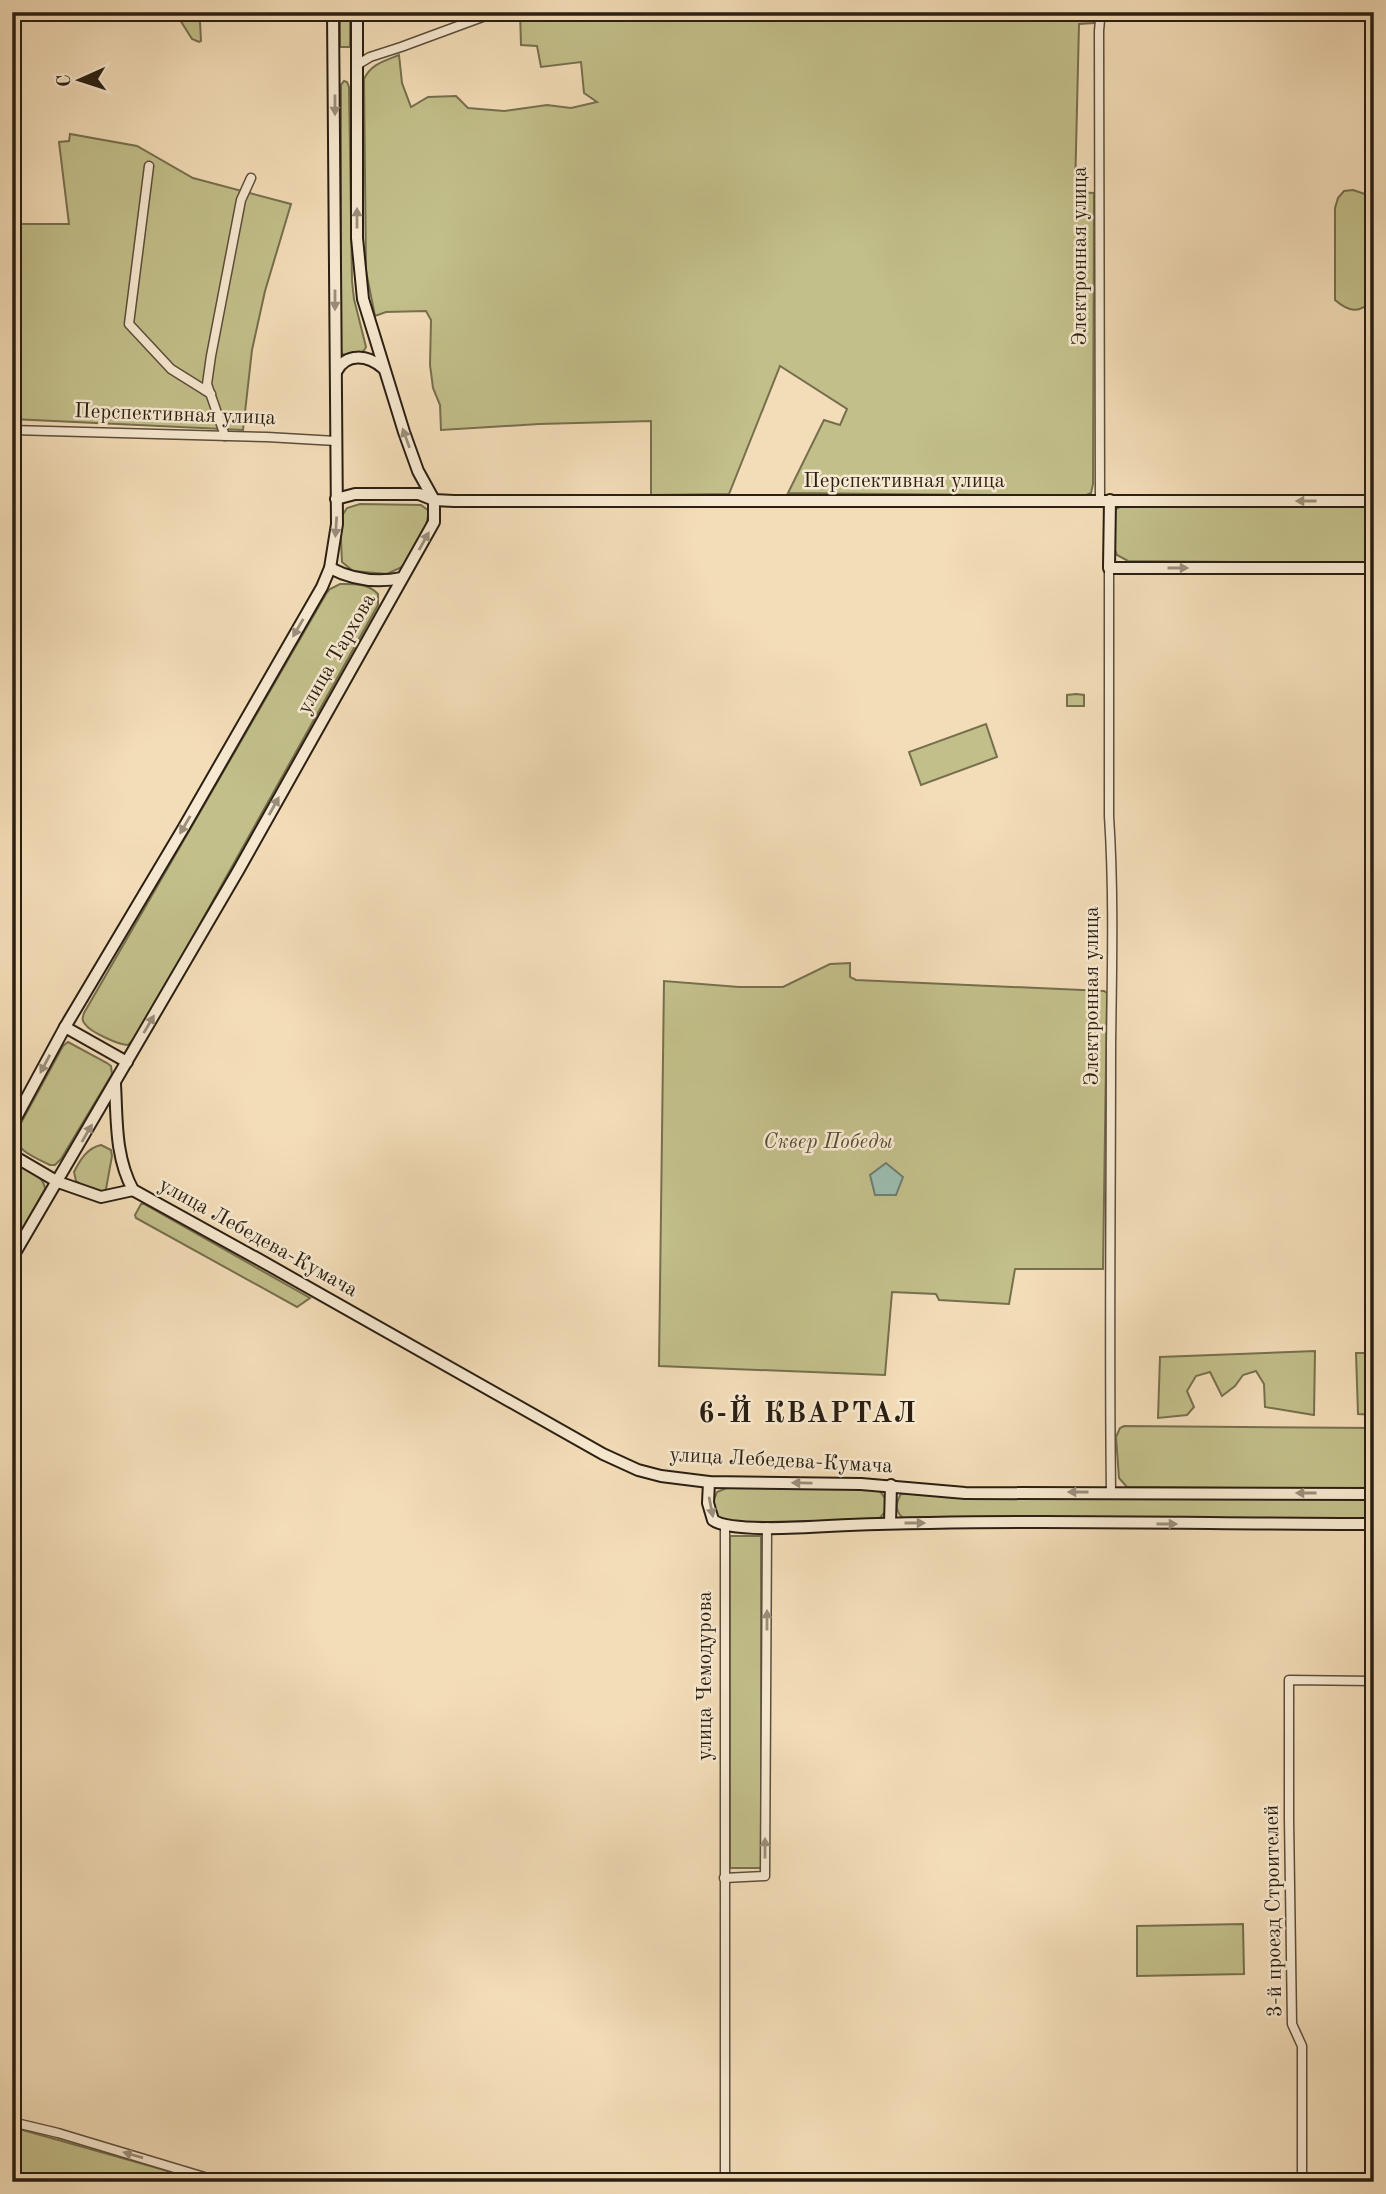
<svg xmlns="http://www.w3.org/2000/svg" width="1386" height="2194" font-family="'Old Standard TT',serif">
<rect width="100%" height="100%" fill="#f3ddb8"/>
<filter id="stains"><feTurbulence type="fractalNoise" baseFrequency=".00286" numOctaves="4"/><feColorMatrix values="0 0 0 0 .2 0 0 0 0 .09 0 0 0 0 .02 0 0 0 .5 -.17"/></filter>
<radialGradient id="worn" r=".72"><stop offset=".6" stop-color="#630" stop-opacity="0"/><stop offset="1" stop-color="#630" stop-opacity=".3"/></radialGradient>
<g fill="#c2bf8a" stroke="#766f4e" stroke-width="2">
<polygon points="175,12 186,12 200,22 201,41 199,42 192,39"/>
<rect x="340" y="12" width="10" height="35"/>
<path d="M520,12h579l-5,11 -15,1 -4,168 19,1 -1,291 -2,9 -7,3 -296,-3 36,-73 16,5 7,-16 -67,-43 -51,128 -78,1v-74l-112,3 -98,6 -1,-25 -7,-17 -3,-23 1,-45 -5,-9 -40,1 -11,4 -9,-45 -2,-192c7,-15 20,-18 35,-24l3,28 9,24 17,-10 28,-1 12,12 36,3 43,-6 24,3 26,-6 -13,-9 -3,-31 -40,5 -4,-21 -16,-1z"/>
<polygon points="12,64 19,64 12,138 20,224 69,224 59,142 69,141 70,134 137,146 193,178 291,204 265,291 252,350 243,430 12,419"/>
<path d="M344,81l3,1 2,5 3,194 2,18 12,48c-3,8 -17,10 -24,7l-1,-4v-265z"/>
<path d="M1353,190l15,5 6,16 -1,89c-14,14 -24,12 -38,0v-92l3,-10 6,-7z"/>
<polygon points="360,504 421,505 429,511 425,530 404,566 387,574 353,571 342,562 340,519 347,508"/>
<polygon points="1124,505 1374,505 1374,563 1128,561 1117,555 1114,548 1114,510"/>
<path d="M340,584c14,0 28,-1 38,10v11l-240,430 -10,10c-9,0 -38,-13 -43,-21 -4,-4 -2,-7 -1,-11l242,-419 4,-5z"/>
<polygon points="1076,694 1084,695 1084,706 1067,706 1067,695"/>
<polygon points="986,724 997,757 921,785 909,752"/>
<polygon points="850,963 850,977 856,980 1104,991 1107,993 1103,1269 1015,1269 1009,1304 939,1300 936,1294 892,1292 885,1375 659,1366 664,981 739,987 783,987 830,964"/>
<path d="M68,1042l39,21 4,3 1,8 -51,85 -6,6h-5c-13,-7 -35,-14 -35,-31l48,-88z"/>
<path d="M101,1145l10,5 1,6 -6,33 -3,4h-9l-18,-12 -2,-9c6,-12 13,-24 27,-27z"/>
<path d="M12,1161c12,7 32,13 33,28l-26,46 -7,3z"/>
<polygon points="141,1204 144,1204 310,1298 297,1307 136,1218 135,1215"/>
<polygon points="1315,1351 1314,1415 1265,1407 1264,1384 1256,1371 1243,1375 1235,1386 1222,1396 1210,1372 1196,1376 1187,1391 1194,1407 1187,1415 1158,1418 1160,1357"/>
<polygon points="1356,1353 1374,1353 1374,1415 1358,1414"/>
<polygon points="1124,1426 1374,1428 1374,1489 1127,1487 1119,1478 1116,1437 1120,1428"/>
<polygon points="729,1487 874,1489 879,1490 887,1501 886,1511 878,1520 767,1523 725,1522 716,1515 713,1502 717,1492"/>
<path d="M906,1493l53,5 415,1v20h-469c-10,-6 -10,-15 -4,-25z"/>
<rect x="730" y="1536" width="31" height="332"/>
<polygon points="1243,1924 1244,1974 1137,1976 1137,1926"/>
<polygon points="12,2127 207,2182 12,2182"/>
</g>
<polygon fill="#9bbcaf" stroke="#6e7d70" stroke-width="2" points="886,1163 903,1177 896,1195 875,1195 870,1175"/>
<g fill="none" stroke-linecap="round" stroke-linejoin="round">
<g stroke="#5c4e3c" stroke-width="11">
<g id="street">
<polyline points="357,65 370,57 401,47 496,12"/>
<polyline points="149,166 129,324 171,369 211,394"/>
<polyline points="12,430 267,437 336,441"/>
<polyline points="225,436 207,384 211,356 241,200 251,178"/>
<polyline points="1100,500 1099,31 1100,20 1105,12"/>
<path d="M1109,568v248c5,76 3,152 2,229 0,149 -2,298 0,447"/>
<polyline points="725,1526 725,2182"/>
<polyline points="724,1878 765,1876 767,1527"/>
<polyline points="12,2122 58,2133 221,2182"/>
<polyline points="1302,2182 1302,2046 1292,2024 1289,1818 1289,1680 1374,1681"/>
</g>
</g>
<g stroke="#2a1f12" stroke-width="14">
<g id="secondary">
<path d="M336,372c10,-20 32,-17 47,-4"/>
<polyline points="336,499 355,494 419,494 434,500 454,501 1374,501"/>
<polyline points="1110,500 1109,568 1374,568"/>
<path d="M330,568c23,12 47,15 72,10"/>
<polyline points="65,1027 127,1062"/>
<path d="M115,1084c2,36 0,73 18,106l125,69 345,195 35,16 23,6 48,6 152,2 104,9 409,1"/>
<polyline points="12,1125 65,1027 184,827 322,587 330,568 337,524 333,12"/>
<polyline points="12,1155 58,1182 101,1197 133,1190"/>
<polyline points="12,1258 238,871 434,522 434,500 418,471 404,432 363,299 357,238 357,12"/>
<path d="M709,1482l-1,21 5,17c18,14 110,6 136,5 175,-6 350,-1 525,-1"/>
<polyline points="890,1523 891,1485"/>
</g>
</g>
<use href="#street" stroke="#f7e9d1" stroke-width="8"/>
<use href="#secondary" stroke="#f7e9d1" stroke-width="10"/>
</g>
<defs><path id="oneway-solid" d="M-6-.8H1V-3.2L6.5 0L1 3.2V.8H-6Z" transform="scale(1.75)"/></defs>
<g fill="#9b8e7b">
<use href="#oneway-solid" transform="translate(335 105) rotate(90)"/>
<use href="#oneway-solid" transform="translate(357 218) rotate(-90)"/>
<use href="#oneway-solid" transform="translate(335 300) rotate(90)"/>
<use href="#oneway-solid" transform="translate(406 438) rotate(-110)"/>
<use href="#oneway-solid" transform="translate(1306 501) rotate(-180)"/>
<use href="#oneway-solid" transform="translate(336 527) rotate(94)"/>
<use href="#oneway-solid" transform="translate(424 541) rotate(-61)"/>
<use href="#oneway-solid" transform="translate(1178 568)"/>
<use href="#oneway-solid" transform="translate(298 628) rotate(120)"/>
<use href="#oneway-solid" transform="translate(274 806) rotate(-61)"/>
<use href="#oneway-solid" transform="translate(185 825) rotate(120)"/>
<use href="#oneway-solid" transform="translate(149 1024) rotate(-60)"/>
<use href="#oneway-solid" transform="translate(45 1064) rotate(118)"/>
<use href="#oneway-solid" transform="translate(87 1133) rotate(-60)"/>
<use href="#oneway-solid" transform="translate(802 1483) rotate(-179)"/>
<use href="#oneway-solid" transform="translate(1078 1492) rotate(180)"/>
<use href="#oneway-solid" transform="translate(1306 1493) rotate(-180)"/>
<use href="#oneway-solid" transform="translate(711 1507) rotate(79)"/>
<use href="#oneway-solid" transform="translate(915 1523)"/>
<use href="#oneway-solid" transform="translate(1167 1524)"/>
<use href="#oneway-solid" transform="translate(767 1620) rotate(-90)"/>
<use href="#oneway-solid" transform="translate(765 1848) rotate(-90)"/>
<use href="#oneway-solid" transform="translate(133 2155) rotate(-164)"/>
</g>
<g text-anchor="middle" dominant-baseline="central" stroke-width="5" stroke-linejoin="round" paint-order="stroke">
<g font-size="21" fill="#2a1f12" stroke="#f7e9d1">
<text transform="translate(1080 256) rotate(-90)">Электронная улица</text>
<text transform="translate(175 415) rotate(2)">Перспективная улица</text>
<text x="904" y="481">Перспективная улица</text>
<text transform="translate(337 654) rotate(-60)">улица Тархова</text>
<text transform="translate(1092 996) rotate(-90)">Электронная улица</text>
<text transform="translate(258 1238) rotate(29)">улица Лебедева-Кумача</text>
<text transform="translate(781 1461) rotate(3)">улица Лебедева-Кумача</text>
<text transform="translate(705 1676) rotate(-90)">улица Чемодурова</text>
<text transform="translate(1274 1911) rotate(-91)">3-й проезд Строителей</text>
</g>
<g font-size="21" font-style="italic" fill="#584f36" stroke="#f7e9d1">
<text x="828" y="1142">Сквер Победы</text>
</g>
<g font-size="28" font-weight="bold" letter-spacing="2" fill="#2a1f12" stroke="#f7e9d1">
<text x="808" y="1415">6-Й КВАРТАЛ</text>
</g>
</g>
<rect width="1386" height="2194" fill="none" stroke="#f3ddb8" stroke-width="42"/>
<rect x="14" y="14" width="1358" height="2166" fill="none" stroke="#2a1f12" stroke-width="3.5"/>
<rect x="21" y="21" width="1344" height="2152" fill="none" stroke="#2a1f12" stroke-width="2"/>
<g transform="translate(80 80) rotate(267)" stroke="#f7e9d1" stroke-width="5" paint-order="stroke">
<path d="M0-5L12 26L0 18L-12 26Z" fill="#2a1f12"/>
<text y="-10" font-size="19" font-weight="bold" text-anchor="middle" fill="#2a1f12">С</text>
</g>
<rect width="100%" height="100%" filter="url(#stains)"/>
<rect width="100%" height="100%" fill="url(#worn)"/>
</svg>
